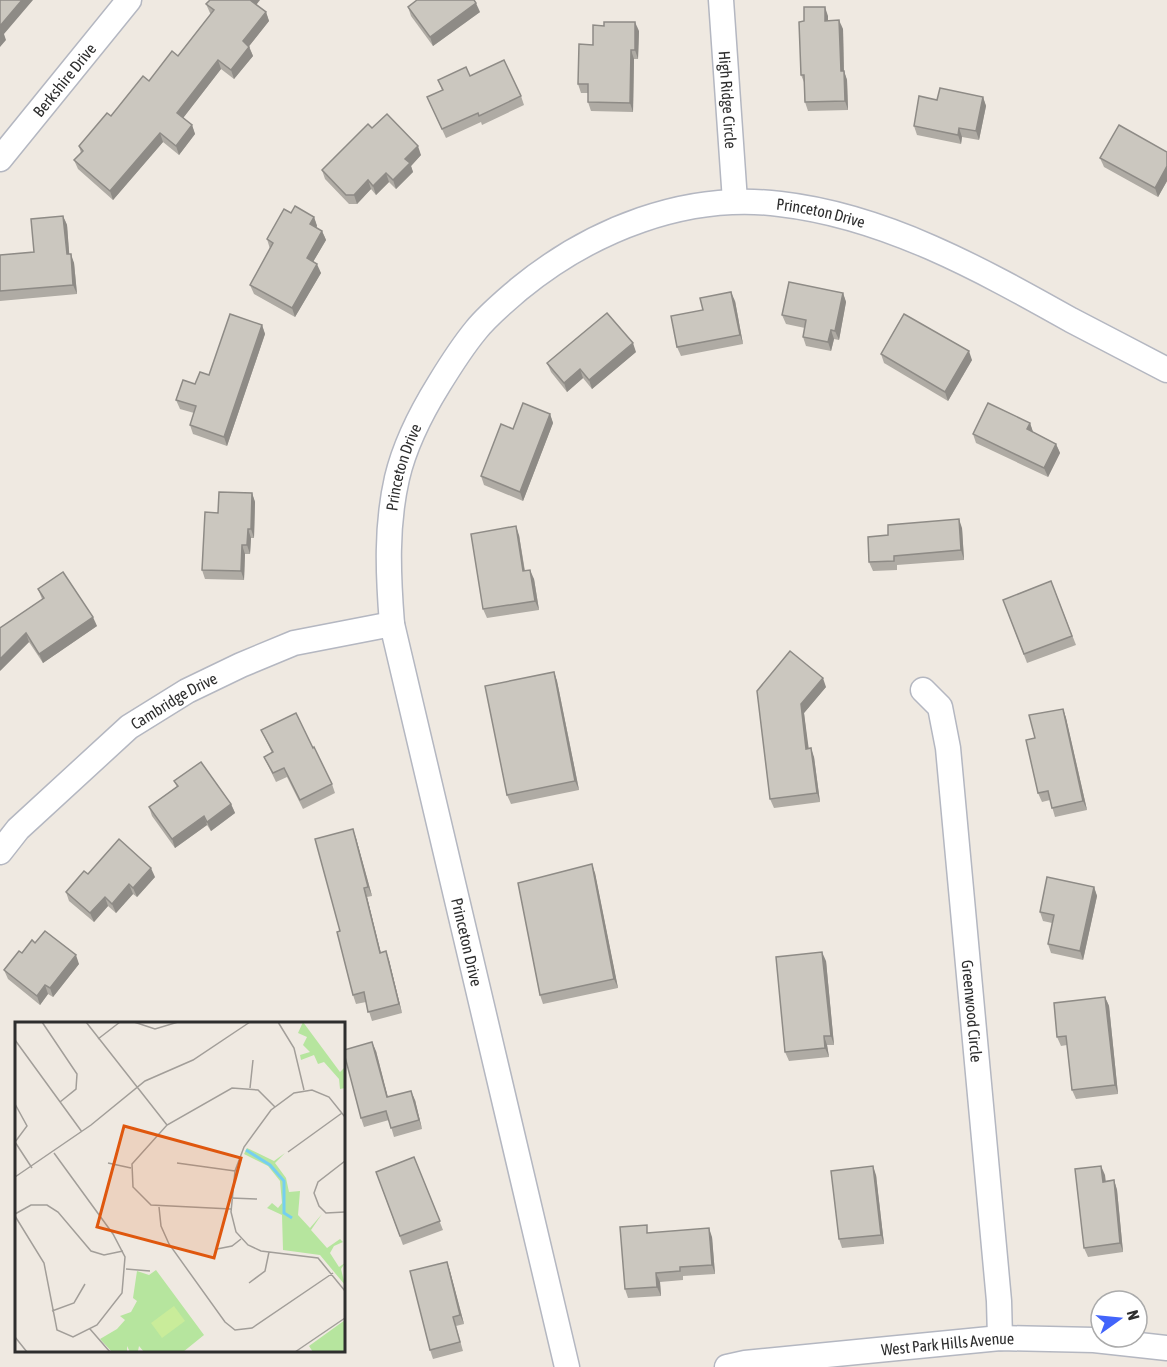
<svg xmlns="http://www.w3.org/2000/svg" width="1167" height="1367" font-family="'Asap Condensed',sans-serif">
<rect width="100%" height="100%" fill="#efe9e1"/>
<g fill="none" stroke-linecap="round" stroke-linejoin="round">
<g stroke="#b4b7c1" stroke-width="27">
<g id="street">
<path id="s1" d="M721,0l14,201"/>
<path id="s2" d="M0,159l129,-159"/>
<path id="s3" d="M923,690l17,17 8,41 51,553 1,37"/>
<path id="s4" d="M0,852l18,-23 111,-102 58,-36 54,-26 53,-22 98,-19"/>
<path id="s5" d="M567,1367l-175,-743c-4,-50 -6,-98 5,-146 8,-34 24,-65 42,-94 11,-18 23,-37 37,-54 12,-15 28,-28 43,-41 72,-59 167,-97 261,-85 105,12 200,65 291,116 32,17 64,33 96,50"/>
<path id="s6" d="M727,1367l18,-4 255,-25 94,2 73,8"/>
</g>
</g>
<use href="#street" stroke="#fff" stroke-width="24"/>
</g>
<g fill="#afaba4">
<polygon points="206,4 256,5 266,12 269,21 249,46 253,56 234,79 221,69 183,118 192,125 195,134 179,155 163,142 113,200 78,169 74,160 81,153 79,146 149,81 178,56 211,14 210,13"/>
<polygon points="408,7 480,12 433,46 411,16"/>
<polygon points="828,16 828,21 843,29 844,71 847,80 848,110 808,111 805,102 804,82 801,75 804,21"/>
<polygon points="639,31 638,59 634,59 633,112 591,111 588,102 588,93 581,93 578,84 593,45"/>
<polygon points="470,76 521,96 524,105 482,125 481,122 446,138 427,97 442,90 438,80"/>
<polygon points="983,97 986,106 979,140 962,137 961,144 917,135 914,126 937,100"/>
<polygon points="372,128 421,155 411,166 413,172 396,189 389,182 376,195 371,189 357,204 349,204 325,179 322,170"/>
<polygon points="1167,152 1167,181 1158,197 1104,167 1100,158"/>
<polygon points="291,213 314,217 317,226 316,228 322,231 326,240 313,262 321,273 295,317 254,294 250,285 270,249 267,239"/>
<polygon points="63,216 67,225 69,254 74,263 77,294 0,301 0,255 34,252"/>
<polygon points="843,293 846,302 839,340 834,339 831,351 806,346 803,337 805,328 786,324 782,315"/>
<polygon points="735,301 743,344 681,356 677,347 703,310"/>
<polygon points="262,325 265,334 227,446 193,434 190,425 194,413 180,409 176,400 195,384 209,375"/>
<polygon points="636,352 592,389 583,378 567,392 551,372 547,363"/>
<polygon points="881,354 972,360 948,401 884,363"/>
<polygon points="550,414 553,423 523,501 484,485 481,476 513,429"/>
<polygon points="1030,423 1033,432 1056,444 1060,453 1048,477 976,443 973,434"/>
<polygon points="252,493 255,502 254,538 251,538 250,554 245,554 244,580 205,579 202,570 218,513"/>
<polygon points="962,528 964,560 897,565 897,570 873,571 869,562"/>
<polygon points="519,535 525,571 534,579 539,610 487,618 483,609"/>
<polygon points="1051,581 1076,645 1027,663 1003,600"/>
<polygon points="38,589 97,626 43,663 29,642 0,671 42,599"/>
<polygon points="554,672 557,681 579,790 511,804 507,795"/>
<polygon points="826,687 804,713 808,749 814,757 820,802 774,808 770,799 757,691"/>
<polygon points="1063,709 1066,718 1087,810 1055,817 1050,800 1042,802 1038,793 1035,738"/>
<polygon points="261,730 313,748 332,784 335,793 303,809 287,777 276,782 264,757 272,753"/>
<polygon points="174,781 231,804 235,813 211,831 207,825 175,848 152,816 149,807 177,787"/>
<polygon points="356,838 372,896 367,897 381,953 389,960 402,1013 372,1021 366,1002 356,1004 353,995 340,931"/>
<polygon points="595,873 618,988 543,1004 540,995"/>
<polygon points="88,874 155,877 137,897 133,894 116,913 108,906 94,922 69,901 66,892"/>
<polygon points="1094,887 1097,896 1083,960 1051,953 1048,944 1052,923 1043,921 1040,912"/>
<polygon points="35,943 79,964 53,997 48,994 40,1005 8,979 4,970 22,953"/>
<polygon points="826,961 834,1045 827,1045 829,1057 789,1061 785,1052"/>
<polygon points="1105,997 1109,1006 1118,1094 1076,1099 1072,1090 1067,1045 1061,1046 1057,1037"/>
<polygon points="376,1051 388,1097 415,1100 422,1129 394,1137 389,1120 364,1127 361,1118"/>
<polygon points="414,1157 443,1230 403,1245 376,1172"/>
<polygon points="876,1175 884,1244 842,1248 839,1239"/>
<polygon points="1105,1175 1105,1181 1114,1180 1117,1190 1123,1252 1088,1257 1084,1248"/>
<polygon points="650,1233 712,1237 715,1274 683,1276 683,1280 660,1282 661,1296 628,1298 625,1289"/>
<polygon points="447,1262 450,1271 464,1324 456,1326 463,1351 433,1359 430,1350"/>
</g>
<g fill="#8e8b86">
<polygon points="22,0 33,0 4,34 6,40 0,47 0,26"/>
<polygon points="250,0 260,0 253,9"/>
<polygon points="476,3 480,12 433,46 430,37"/>
<polygon points="825,7 828,16 828,30 825,21"/>
<polygon points="266,12 269,21 246,50 243,41"/>
<polygon points="839,20 843,29 844,80 841,71"/>
<polygon points="635,22 639,31 638,59 635,50"/>
<polygon points="249,47 253,56 234,79 231,70"/>
<polygon points="631,50 634,59 633,112 630,103"/>
<polygon points="218,60 221,69 180,122 177,113"/>
<polygon points="844,71 847,80 848,110 845,101"/>
<polygon points="983,97 986,106 979,140 976,131"/>
<polygon points="192,125 195,134 179,155 176,146"/>
<polygon points="959,128 962,137 961,144 958,135"/>
<polygon points="160,133 163,142 113,200 110,191"/>
<polygon points="418,146 421,155 411,166 413,172 396,189 393,180 405,159"/>
<polygon points="1167,166 1167,181 1158,197 1155,188"/>
<polygon points="386,173 389,182 376,195 373,186"/>
<polygon points="368,180 371,189 357,204 354,195"/>
<polygon points="63,216 67,225 70,263 67,254"/>
<polygon points="314,217 317,226 313,233 310,224"/>
<polygon points="322,231 326,240 310,267 307,258"/>
<polygon points="71,254 74,263 77,294 73,285"/>
<polygon points="317,264 321,273 295,317 292,308"/>
<polygon points="731,292 735,301 743,344 740,335"/>
<polygon points="843,293 846,302 839,340 835,331"/>
<polygon points="262,325 265,334 227,446 224,437"/>
<polygon points="831,330 834,339 831,351 828,342"/>
<polygon points="633,343 636,352 592,389 589,380"/>
<polygon points="969,351 972,360 948,401 945,392"/>
<polygon points="580,369 583,378 567,392 564,383"/>
<polygon points="550,414 553,423 523,501 520,492"/>
<polygon points="1030,423 1033,432 1027,429"/>
<polygon points="1056,444 1060,453 1048,477 1044,468"/>
<polygon points="252,493 255,502 254,538 251,529"/>
<polygon points="959,519 962,528 964,560 961,550"/>
<polygon points="516,526 519,535 526,580 523,571"/>
<polygon points="248,529 251,538 250,554 247,545"/>
<polygon points="242,545 245,554 244,580 241,571"/>
<polygon points="530,570 534,579 539,610 535,601"/>
<polygon points="93,617 97,626 43,663 39,654"/>
<polygon points="26,633 29,642 0,671 0,659"/>
<polygon points="554,672 557,681 579,790 575,781"/>
<polygon points="823,678 826,687 804,713 810,758 806,749 801,704"/>
<polygon points="1063,709 1066,718 1087,810 1083,801"/>
<polygon points="811,748 814,757 820,802 817,793"/>
<polygon points="231,804 235,813 211,831 207,822"/>
<polygon points="204,816 207,825 175,848 172,839"/>
<polygon points="353,829 356,838 372,896 368,887"/>
<polygon points="592,864 595,873 618,988 614,979"/>
<polygon points="151,868 155,877 137,897 133,888"/>
<polygon points="129,884 133,894 116,913 112,904"/>
<polygon points="1094,887 1097,896 1083,960 1080,951"/>
<polygon points="364,888 367,897 383,962 380,953"/>
<polygon points="105,897 108,906 94,922 90,913"/>
<polygon points="386,951 389,960 402,1013 399,1004"/>
<polygon points="822,952 826,961 834,1045 831,1036"/>
<polygon points="76,955 79,964 53,997 50,988"/>
<polygon points="45,985 48,994 40,1005 37,996"/>
<polygon points="1105,997 1109,1006 1118,1094 1115,1085"/>
<polygon points="824,1036 827,1045 829,1057 825,1048"/>
<polygon points="372,1042 376,1051 390,1106 387,1097"/>
<polygon points="411,1091 415,1100 422,1129 419,1120"/>
<polygon points="873,1166 876,1175 884,1244 881,1235"/>
<polygon points="1101,1166 1105,1175 1107,1191 1103,1182"/>
<polygon points="1114,1180 1117,1190 1123,1252 1120,1243"/>
<polygon points="709,1228 712,1237 715,1274 712,1265"/>
<polygon points="447,1262 450,1271 464,1324 460,1315"/>
<polygon points="656,1273 660,1282 661,1296 657,1287"/>
</g>
<g fill="#cbc7bf" stroke="#8e8b86" stroke-width="1.5">
<polygon points="0,0 22,0 0,26"/>
<polygon points="210,0 250,0 266,12 243,41 249,47 231,70 218,60 177,113 192,125 176,146 160,133 110,191 74,160 83,151 79,146 107,113 111,116 143,76 149,81 172,51 178,56 214,10 206,4"/>
<polygon points="417,0 474,0 476,3 430,37 408,7"/>
<polygon points="804,7 825,7 825,21 839,20 841,71 844,71 845,101 805,102 804,75 801,75 799,22 804,21"/>
<polygon points="604,22 635,22 635,50 631,50 630,103 588,102 588,84 578,84 579,44 593,45 593,25 604,26"/>
<polygon points="504,60 521,96 479,116 478,113 442,129 427,97 443,90 438,80 466,67 470,76"/>
<polygon points="940,88 983,97 976,131 959,128 958,135 914,126 919,96 937,100"/>
<polygon points="387,114 418,146 405,159 410,163 393,180 386,173 373,186 368,180 354,195 346,195 322,170 368,124 372,128"/>
<polygon points="1119,125 1167,152 1167,166 1155,188 1100,158"/>
<polygon points="295,206 314,217 310,224 322,231 307,258 317,264 292,308 250,285 273,243 267,239 284,209 291,213"/>
<polygon points="63,216 67,254 71,254 73,285 0,291 0,255 34,252 31,219"/>
<polygon points="789,282 843,293 835,331 831,330 828,342 803,337 806,320 782,315"/>
<polygon points="731,292 740,335 677,347 671,316 703,310 700,298"/>
<polygon points="607,313 633,343 589,380 580,369 564,383 547,363"/>
<polygon points="230,314 262,325 224,437 190,425 196,406 176,400 183,380 195,384 200,372 209,375"/>
<polygon points="904,314 969,351 945,392 881,354"/>
<polygon points="523,403 550,414 520,492 481,476 501,424 513,429"/>
<polygon points="988,403 1030,423 1027,429 1056,444 1044,468 973,434"/>
<polygon points="219,492 252,493 251,529 248,529 247,545 242,545 241,571 202,570 205,512 218,513"/>
<polygon points="959,519 961,550 894,556 894,561 869,562 868,537 888,535 888,525"/>
<polygon points="516,526 523,571 530,570 535,601 483,609 471,534"/>
<polygon points="63,572 93,617 39,654 26,633 0,659 0,628 44,598 38,589"/>
<polygon points="1051,581 1072,636 1024,654 1003,600"/>
<polygon points="790,651 823,678 801,704 806,749 811,748 817,793 770,799 757,691"/>
<polygon points="554,672 575,781 507,795 485,686"/>
<polygon points="1063,709 1083,801 1052,808 1048,791 1038,793 1026,740 1035,738 1029,715"/>
<polygon points="296,713 313,748 314,747 332,784 300,800 284,768 273,773 264,757 273,752 261,730"/>
<polygon points="201,762 231,804 207,822 204,816 172,839 149,807 178,786 174,781"/>
<polygon points="353,829 368,887 364,888 380,953 386,951 399,1004 368,1012 364,992 353,995 337,932 340,931 315,839"/>
<polygon points="119,839 151,868 133,888 129,884 112,904 105,897 90,913 66,892 84,871 88,874"/>
<polygon points="592,864 614,979 540,995 518,883"/>
<polygon points="1047,877 1094,887 1080,951 1048,944 1054,915 1040,912"/>
<polygon points="45,931 76,955 50,988 45,985 37,996 4,970 19,951 22,953 32,940 35,943"/>
<polygon points="822,952 831,1036 824,1036 825,1048 785,1052 776,957"/>
<polygon points="1105,997 1115,1085 1072,1090 1066,1036 1057,1037 1054,1003"/>
<polygon points="372,1042 387,1097 411,1091 419,1120 391,1128 386,1111 361,1118 344,1053 344,1050"/>
<polygon points="414,1157 440,1221 400,1236 376,1172"/>
<polygon points="873,1166 881,1235 839,1239 831,1171"/>
<polygon points="1101,1166 1103,1182 1114,1180 1120,1243 1084,1248 1075,1169"/>
<polygon points="647,1225 647,1233 709,1228 712,1265 680,1267 680,1271 656,1273 657,1287 625,1289 620,1227"/>
<polygon points="447,1262 460,1315 453,1317 460,1342 430,1350 410,1271"/>
</g>
<g text-anchor="middle" dominant-baseline="central" stroke-width="4.5" stroke-linejoin="round" paint-order="stroke">
<g font-size="16" fill="#2e2e2e" stroke="#fff">
<text stroke="none"><textPath href="#s2" startOffset="102">Berkshire Drive</textPath></text>
<text stroke="none"><textPath href="#s1" startOffset="100">High Ridge Circle</textPath></text>
<text stroke="none"><textPath href="#s5" startOffset="1462">Princeton Drive</textPath></text>
<text stroke="none"><textPath href="#s5" startOffset="922">Princeton Drive</textPath></text>
<text stroke="none"><textPath href="#s4" startOffset="232">Cambridge Drive</textPath></text>
<text transform="translate(467 942) rotate(77)">Princeton Drive</text>
<text stroke="none"><textPath href="#s3" startOffset="330">Greenwood Circle</textPath></text>
<text stroke="none"><textPath href="#s6" startOffset="222">West Park Hills Avenue</textPath></text>
</g>
</g>
<g transform="translate(15 1022)">
<rect width="330" height="330" fill="#efe9e1"/>
<path d="M288,0l37,50 5,-5v21l-5,1 -1,-10 -15,-17 -6,2 -4,-9 -13,5 -1,-5 10,-3 -7,-7 4,-8 -9,-4zM232,126l27,13 11,-8 -10,10 11,15 3,14 11,-1 -2,24 12,13 12,-14 -11,16 16,18 13,-9 3,3 -9,4 -4,7 9,14 6,-4 -4,6 4,16 -25,-30 -37,-5 -1,-35 -15,-7 5,-5 6,5 4,-5 -2,-22 -12,-15 -24,-12zM141,248l48,65 -21,17h-39l-5,-6 -1,5 -8,1 -3,-6v6h-15l-12,-13 17,-10 8,-9 -5,-4 11,-4 6,-11 -4,-3 4,-27 12,4zM330,298v32h-32l-4,-6z" fill="#b6e59e"/>
<path d="M159,284l11,15 -23,17 -11,-15z" fill="#c9ec9a"/>
<path fill="none" stroke="#75cff0" stroke-width="3" d="M231,128l24,15 14,16v32l8,5"/>
<path fill="none" stroke="#a29e99" stroke-width="1.5" d="M27,0l35,52 -1,15 -16,13M71,0l81,103M119,0l21,7 23,-7M263,0l16,26 10,42M83,17l22,-17M0,18l67,92M235,66l3,-28M0,82l12,22 -12,16 17,26M330,95l-16,-20 -17,-7 -18,3 -23,17 -27,37 -9,24 -4,41 5,20 12,13 13,6 57,7 27,33M273,130l54,-39M330,139l-27,21 -4,11 5,13 7,7 19,-1M93,141l23,5M162,141l58,8M0,155l76,-52 54,-44 48,-21 57,-38M216,176l26,1M144,185l2,19 8,18 56,78 10,8 17,-2 81,-55M216,187l-80,-4 -18,-18 -1,-23 35,-39 65,-37 26,2 17,17M0,192l16,-9h16l11,7 33,39 13,4 19,-4M0,194l29,47 13,67 16,7 24,-12 25,-32 3,-36 -12,-23 -59,-81M202,227l15,-3 9,-7M111,247l24,2M234,261l16,-12 4,-19M37,289l22,-8 11,-19M75,307l20,23M0,315l12,15M280,330l50,-34"/>
<path fill="#df570e" fill-opacity="0.15" stroke="#df570e" stroke-width="3" d="M109,104l117,32 -27,100 -117,-31z"/>
<rect width="330" height="330" fill="none" stroke="#2e2e2e" stroke-width="3"/>
</g>
<g transform="translate(1119 1319) rotate(75)"><circle r="28" fill="#ffffff" stroke="#ababab" stroke-width="1.5"/>
<path d="M0-4.5L10 22L0 15L-10 22Z" fill="#4264fb"/>
<text y="-9" font-size="16" font-weight="bold" text-anchor="middle" fill="#2e2e2e">N</text>
</g>
</svg>
